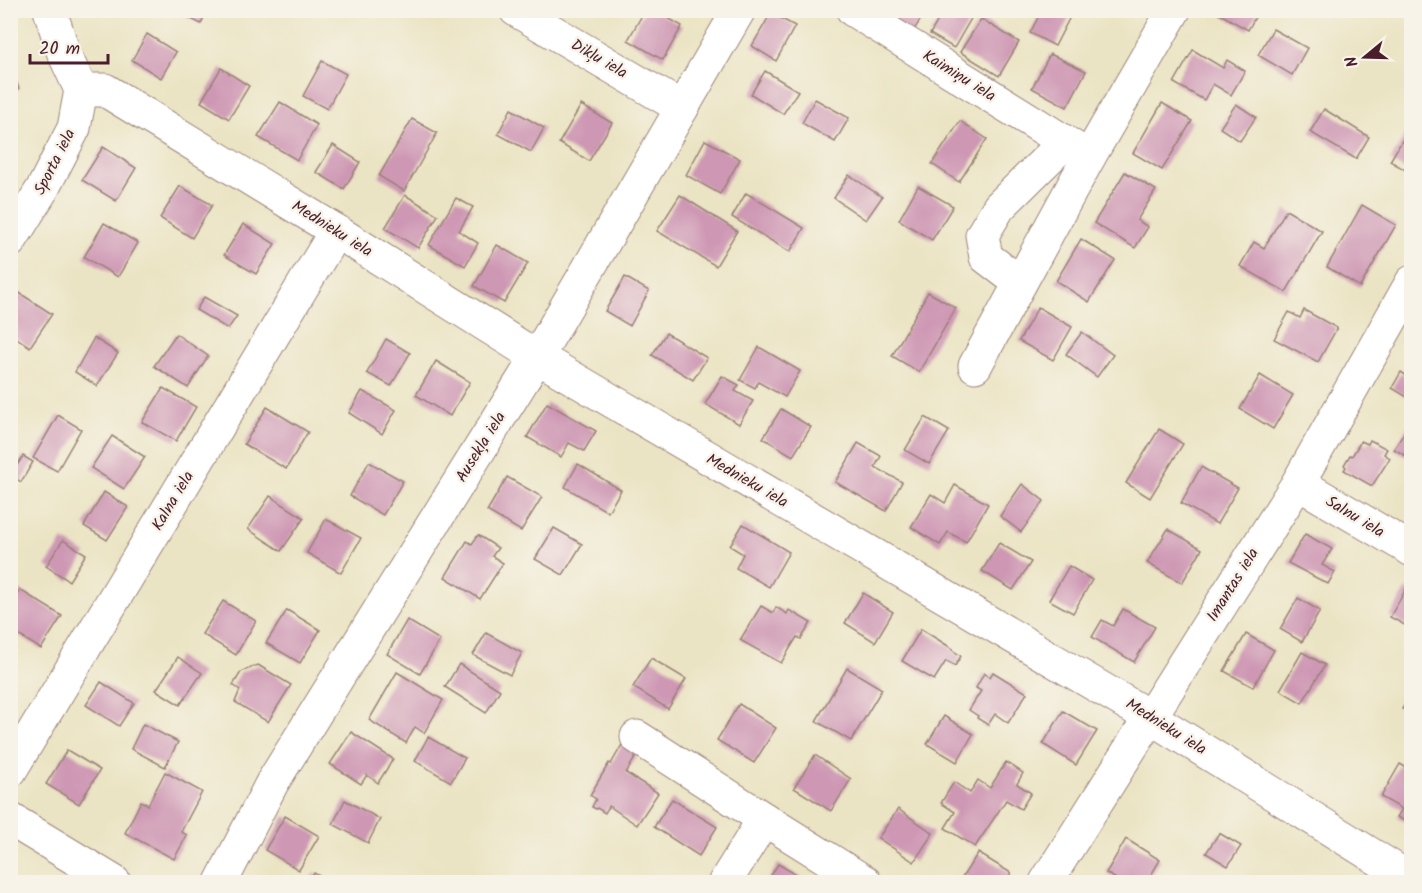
<svg xmlns="http://www.w3.org/2000/svg" width="1422" height="893" font-family="Kalam,sans-serif">
<rect width="100%" height="100%" fill="#f7f3e8"/>
<filter id="ink" filterUnits="userSpaceOnUse"><feTurbulence type="fractalNoise" baseFrequency=".0167" numOctaves="2"/><feDisplacementMap in="SourceGraphic" scale="12" xChannelSelector="R" yChannelSelector="G"/><feConvolveMatrix kernelMatrix="1 2 1 2 8 2 1 2 1" color-interpolation-filters="sRGB"/></filter>
<filter id="wash" filterUnits="userSpaceOnUse"><feTurbulence type="fractalNoise" baseFrequency=".008" numOctaves="4" result="noise"/><feDisplacementMap in="SourceGraphic" scale="24" xChannelSelector="R" yChannelSelector="G"/><feGaussianBlur stdDeviation="1.35" result="paint"/><feColorMatrix in="noise" values="0 0 0 0 0 0 0 0 0 0 0 0 0 0 0 0 0 1.4 0 .05"/><feComposite in="paint" operator="in"/></filter>
<g filter="url(#wash)">
<rect width="100%" height="100%" fill="#ebe4c4"/>
<g id="blocks">
<g fill="#ce97b4">
<polygon points="174,10 207,10 201,24"/>
<polygon points="645,10 654,10 682,26 663,60 628,40"/>
<polygon points="879,10 921,10 925,13 910,36"/>
<polygon points="944,10 966,10 973,15 954,48 930,34"/>
<polygon points="1042,10 1073,11 1055,46 1030,33"/>
<polygon points="1213,10 1259,10 1248,30"/>
<polygon points="771,13 795,26 776,61 752,46"/>
<polygon points="981,19 1019,42 999,76 960,52"/>
<polygon points="1273,29 1307,48 1292,75 1258,55"/>
<polygon points="147,34 176,52 161,78 132,60"/>
<polygon points="1193,50 1223,68 1227,60 1245,71 1231,95 1213,84 1204,100 1174,83"/>
<polygon points="1050,54 1086,71 1067,107 1032,88"/>
<polygon points="322,61 346,74 327,109 303,96"/>
<polygon points="10,63 19,89 10,91"/>
<polygon points="221,68 249,86 229,119 201,102"/>
<polygon points="765,71 798,91 783,114 751,94"/>
<polygon points="815,99 849,118 835,142 802,123"/>
<polygon points="280,102 317,125 297,160 258,137"/>
<polygon points="1162,103 1192,121 1162,170 1133,153"/>
<polygon points="1236,104 1256,117 1240,141 1220,128"/>
<polygon points="581,105 612,123 589,161 559,143"/>
<polygon points="511,109 544,128 531,152 498,134"/>
<polygon points="1324,109 1369,137 1356,159 1310,132"/>
<polygon points="412,119 437,133 404,191 379,176"/>
<polygon points="960,121 987,139 959,182 932,164"/>
<polygon points="1410,127 1412,128 1412,174 1390,161"/>
<polygon points="705,140 740,159 720,194 686,175"/>
<polygon points="333,145 360,162 344,189 316,172"/>
<polygon points="103,147 136,168 116,201 82,180"/>
<polygon points="1125,172 1156,190 1137,220 1148,227 1135,248 1094,223"/>
<polygon points="849,175 882,197 866,220 834,198"/>
<polygon points="180,186 212,205 192,238 160,218"/>
<polygon points="918,186 953,206 932,240 899,220"/>
<polygon points="746,193 804,228 790,252 732,217"/>
<polygon points="405,195 438,215 418,248 385,228"/>
<polygon points="680,195 737,231 716,266 657,231"/>
<polygon points="456,198 473,207 459,231 478,243 465,266 429,245"/>
<polygon points="1362,205 1396,225 1360,287 1327,267"/>
<polygon points="1286,210 1322,231 1286,292 1240,266 1254,242 1264,248"/>
<polygon points="104,223 138,243 118,277 84,257"/>
<polygon points="243,224 275,244 256,274 224,255"/>
<polygon points="1081,239 1115,260 1089,302 1056,281"/>
<polygon points="497,245 528,263 504,303 474,286"/>
<polygon points="625,277 649,291 630,326 605,311"/>
<polygon points="18,292 52,314 30,347 10,334 10,304"/>
<polygon points="928,292 956,308 919,372 892,356"/>
<polygon points="204,297 237,316 228,329 196,310"/>
<polygon points="1038,307 1072,327 1053,360 1019,341"/>
<polygon points="1304,310 1337,328 1318,362 1274,339 1289,312 1300,318"/>
<polygon points="1082,332 1113,355 1097,377 1066,354"/>
<polygon points="666,333 707,358 693,380 652,355"/>
<polygon points="176,334 208,356 188,388 154,366"/>
<polygon points="94,338 118,353 97,386 75,372"/>
<polygon points="386,339 410,353 391,386 367,373"/>
<polygon points="759,347 800,371 785,397 758,382 755,388 740,380"/>
<polygon points="436,361 470,382 450,416 416,395"/>
<polygon points="1401,372 1412,379 1412,400 1392,388"/>
<polygon points="1260,375 1293,395 1273,429 1240,409"/>
<polygon points="722,376 739,385 735,391 753,401 739,424 705,404"/>
<polygon points="163,388 196,407 176,441 142,422"/>
<polygon points="362,391 396,410 382,434 349,413"/>
<polygon points="547,403 596,431 584,451 569,443 561,457 527,437"/>
<polygon points="267,407 308,432 286,469 244,444"/>
<polygon points="781,409 811,427 793,456 763,438"/>
<polygon points="58,415 81,429 57,471 33,458"/>
<polygon points="925,417 949,431 929,464 905,450"/>
<polygon points="1412,420 1412,458 1411,459 1394,449"/>
<polygon points="1159,429 1183,444 1150,498 1126,483"/>
<polygon points="112,436 145,457 124,489 91,468"/>
<polygon points="1370,440 1387,449 1384,454 1390,458 1372,486 1344,470 1346,467 1344,465 1350,455 1352,456 1361,441 1368,444"/>
<polygon points="858,443 881,456 875,467 902,482 886,511 835,482"/>
<polygon points="23,456 33,462 21,482 11,475"/>
<polygon points="369,462 403,481 383,515 350,496"/>
<polygon points="578,464 621,490 608,512 565,487"/>
<polygon points="1201,467 1238,488 1217,524 1181,503"/>
<polygon points="507,477 542,497 521,531 487,511"/>
<polygon points="1022,484 1044,501 1021,532 1000,516"/>
<polygon points="955,485 988,504 966,542 948,532 940,545 911,527 931,494 945,503"/>
<polygon points="104,492 128,507 107,540 84,526"/>
<polygon points="270,496 304,518 281,551 248,529"/>
<polygon points="326,519 361,538 341,573 307,553"/>
<polygon points="743,524 789,552 769,587 736,568 743,554 730,546"/>
<polygon points="554,528 582,544 563,575 535,559"/>
<polygon points="1168,529 1202,549 1182,583 1147,563"/>
<polygon points="1305,534 1332,549 1322,565 1335,572 1328,584 1288,563"/>
<polygon points="478,535 498,548 492,556 503,563 480,599 445,577 467,541 472,544"/>
<polygon points="63,540 86,554 69,581 46,566"/>
<polygon points="999,543 1031,562 1013,590 982,571"/>
<polygon points="1069,566 1092,580 1073,613 1049,600"/>
<polygon points="1406,589 1412,592 1412,629 1390,617"/>
<polygon points="20,590 62,616 41,649 10,630 10,605"/>
<polygon points="863,593 893,612 875,642 845,623"/>
<polygon points="1298,598 1320,611 1302,642 1280,629"/>
<polygon points="223,601 256,621 236,655 202,634"/>
<polygon points="761,606 773,613 776,607 787,614 789,610 811,623 801,639 797,637 781,663 740,640"/>
<polygon points="1123,609 1155,627 1134,662 1092,637 1102,620 1113,626"/>
<polygon points="287,610 320,630 300,663 266,643"/>
<polygon points="407,620 440,640 420,674 387,654"/>
<polygon points="921,629 953,649 952,650 961,656 955,666 946,661 934,680 902,661"/>
<polygon points="486,633 522,653 510,675 473,655"/>
<polygon points="1246,634 1274,650 1253,687 1224,671"/>
<polygon points="1302,652 1325,665 1302,703 1280,690"/>
<polygon points="178,657 202,673 180,705 156,690"/>
<polygon points="651,658 686,679 668,709 633,687"/>
<polygon points="459,664 500,690 486,713 445,687"/>
<polygon points="258,665 291,685 268,722 235,702 240,690 233,685 241,672"/>
<polygon points="847,668 882,689 851,741 816,721"/>
<polygon points="397,672 443,700 424,733 415,727 406,743 369,720"/>
<polygon points="993,672 1027,693 1008,723 995,714 988,725 977,718 978,716 969,710 981,691 976,688 984,673 990,677"/>
<polygon points="101,682 134,703 119,726 86,705"/>
<polygon points="1412,692 1412,714 1402,709"/>
<polygon points="739,704 776,728 754,763 717,740"/>
<polygon points="1063,711 1097,731 1076,765 1043,744"/>
<polygon points="944,716 973,734 957,762 927,744"/>
<polygon points="143,724 178,742 165,767 131,749"/>
<polygon points="351,732 393,759 378,783 367,775 361,784 330,764"/>
<polygon points="428,737 465,758 451,782 415,761"/>
<polygon points="623,743 638,753 626,773 658,793 637,825 609,806 605,813 597,808 596,809 592,807 596,799 590,795 609,763 611,764"/>
<polygon points="67,750 100,770 79,804 46,784"/>
<polygon points="815,755 851,779 831,811 794,788"/>
<polygon points="1006,762 1023,773 1017,784 1031,793 1021,809 1006,800 975,847 945,828 955,812 941,803 954,782 970,793 978,780 990,788"/>
<polygon points="1400,764 1412,771 1412,825 1397,817 1402,809 1381,797"/>
<polygon points="165,772 202,792 181,832 187,835 174,859 125,833 141,801 148,805"/>
<polygon points="672,799 717,827 699,856 654,827"/>
<polygon points="345,800 380,819 368,843 333,824"/>
<polygon points="898,809 933,833 914,862 878,838"/>
<polygon points="285,816 319,836 299,870 265,850"/>
<polygon points="1219,833 1241,846 1228,866 1206,853"/>
<polygon points="1126,839 1160,860 1147,882 1121,882 1106,873"/>
<polygon points="978,853 1011,873 1005,882 959,882"/>
<polygon points="778,864 809,882 767,882"/>
<polygon points="314,873 330,882 309,882"/>
</g>
</g>
</g>
<g filter="url(#ink)">
<use href="#blocks" fill-opacity="0" stroke="#9a8278" stroke-width="1.5"/>
<g fill="none" stroke-linecap="round" stroke-linejoin="round">
<g stroke="#9a8278" stroke-width="35">
<g id="minor">
<polyline points="516,10 682,108"/>
<polyline points="853,10 1089,157"/>
<polyline points="81,90 105,90 336,231 537,357 1150,717 1412,880"/>
<polyline points="10,241 43,188 74,128 81,90 63,51 50,10"/>
<polyline points="1020,283 986,257 982,235 999,207 1065,142"/>
<polyline points="975,366 1089,157 1174,10"/>
<polyline points="1298,483 1412,550"/>
<polyline points="637,737 764,819 865,882"/>
<polyline points="10,771 336,231"/>
<polyline points="10,819 114,882"/>
<polyline points="221,882 272,783 537,357 739,10"/>
<polyline points="725,882 764,819"/>
<polyline points="1046,882 1298,483 1412,282"/>
</g>
</g>
<use href="#minor" stroke="#fff" stroke-width="33"/>
</g>
</g>
<g text-anchor="middle" dominant-baseline="central" stroke-width="5" stroke-linejoin="round" paint-order="stroke">
<g font-size="16" fill="#4a1f2b" stroke="#f7f3e8">
<text transform="translate(599 59) rotate(30)">Dikļu iela</text>
<text transform="translate(959 76) rotate(32)">Kaimiņu iela</text>
<text transform="translate(55 162) rotate(-63)">Sporta iela</text>
<text transform="translate(332 229) rotate(32)">Mednieku iela</text>
<text transform="translate(481 447) rotate(-58)">Ausekļa iela</text>
<text transform="translate(747 481) rotate(30)">Mednieku iela</text>
<text transform="translate(173 501) rotate(-59)">Kalna iela</text>
<text transform="translate(1355 517) rotate(31)">Salnu iela</text>
<text transform="translate(1233 585) rotate(-58)">Imantas iela</text>
<text transform="translate(1166 727) rotate(32)">Mednieku iela</text>
</g>
</g>
<rect width="1422" height="893" fill="none" stroke="#f7f3e8" stroke-width="36"/>
<g transform="translate(1365 57) rotate(251)" stroke="#f7f3e8" stroke-width="4.5" paint-order="stroke">
<path d="M0-4.5L10 22L0 15L-10 22Z" fill="#4a1f2b"/>
<text y="-9" font-size="16" font-weight="bold" text-anchor="middle" fill="#4a1f2b">N</text>
</g>
<path d="M30 54v9h78v-9" fill="none" stroke="#4a1f2b" stroke-width="3"/>
<text x="39" y="54" font-size="18" fill="#4a1f2b" stroke="#f7f3e8" stroke-width="4.5" paint-order="stroke">20 m</text>
</svg>
